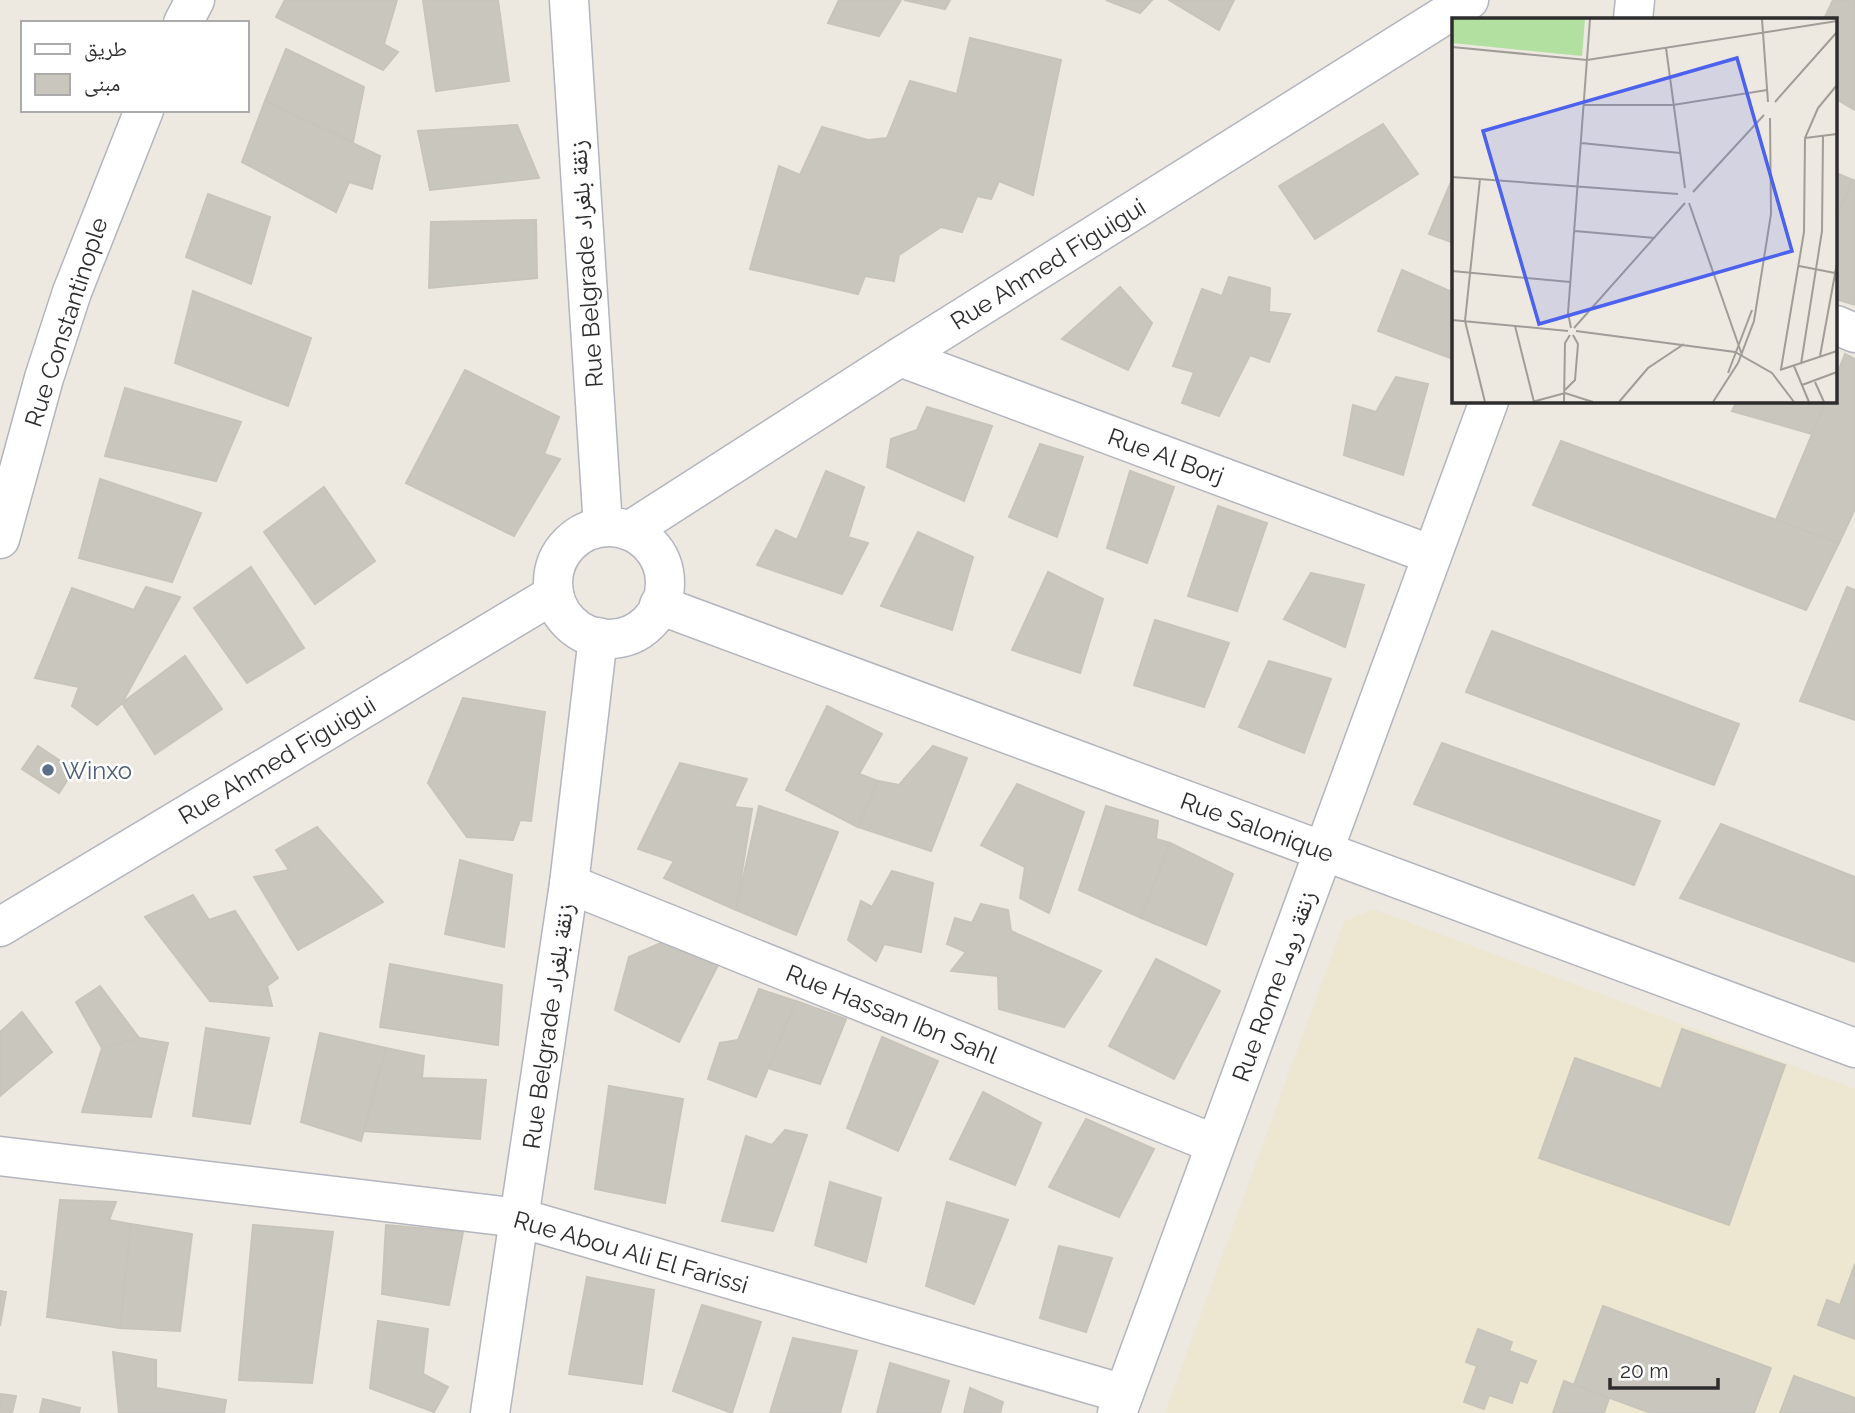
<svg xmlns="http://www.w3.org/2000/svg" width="1855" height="1413" font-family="Raleway,'Noto Naskh Arabic',sans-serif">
<rect width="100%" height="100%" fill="#ede8e0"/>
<polygon fill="#ede6d1" points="1373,909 1855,1089 1855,1413 1165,1413 1344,922"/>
<g fill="#c9c6be" stroke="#c9c4ba" stroke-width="2">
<polygon points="285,0 397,0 384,44 398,52 383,70 276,17"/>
<polygon points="423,0 498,0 509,81 436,91"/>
<polygon points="839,0 901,0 879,36 828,23"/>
<polygon points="904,0 950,0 945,9"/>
<polygon points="1106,0 1152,0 1140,13"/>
<polygon points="1169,0 1234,0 1219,30"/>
<polygon points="1833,0 1855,0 1855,110 1836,99 1836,19 1824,19"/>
<polygon points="970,38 1061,60 1033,195 999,181 991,199 977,196 962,232 941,227 899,255 894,281 865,276 858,294 750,269 779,166 800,175 822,127 868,140 887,138 910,81 957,94"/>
<polygon points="286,49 364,87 353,142 265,101"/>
<polygon points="265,101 380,156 372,189 349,182 336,212 242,162"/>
<polygon points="1383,124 1418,174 1315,239 1279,186"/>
<polygon points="517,125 539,178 430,190 418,131"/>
<polygon points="1836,173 1853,180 1836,218"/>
<polygon points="1454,175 1454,243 1429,234"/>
<polygon points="1853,180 1855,181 1855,305 1836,299 1836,218"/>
<polygon points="208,194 270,217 251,284 186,257"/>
<polygon points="536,220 537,278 429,288 431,222"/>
<polygon points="1402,270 1454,293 1454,348 1450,358 1378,331"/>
<polygon points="1229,277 1270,288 1269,312 1290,314 1269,362 1250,355 1219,416 1182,403 1194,372 1173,366 1202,289 1222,296"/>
<polygon points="1120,287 1152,323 1128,370 1062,339"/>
<polygon points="193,291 311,338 288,406 175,363"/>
<polygon points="1845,354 1855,359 1855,509 1839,543 1776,520 1826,401 1836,401 1836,377"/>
<polygon points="465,370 559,417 544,454 560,459 514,536 406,483"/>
<polygon points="1396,377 1428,384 1403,475 1344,455 1353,405 1376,412"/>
<polygon points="125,388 241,422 216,481 105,456"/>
<polygon points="1737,401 1826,401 1812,434 1732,411"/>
<polygon points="927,407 992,426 964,501 887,467 891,439 917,430"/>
<polygon points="1561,441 1839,543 1806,610 1533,505"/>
<polygon points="1040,444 1083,457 1057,537 1009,517"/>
<polygon points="826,471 864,487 848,537 868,543 842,594 757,565 776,530 797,540"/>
<polygon points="1130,471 1174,487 1147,563 1107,548"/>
<polygon points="100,479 201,513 172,582 79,558"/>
<polygon points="324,487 375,561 315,604 264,532"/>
<polygon points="1218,506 1267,523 1237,611 1188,596"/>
<polygon points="918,532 973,557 952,630 881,606"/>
<polygon points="251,567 304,648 247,683 194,608"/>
<polygon points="1048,572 1103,599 1080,673 1012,650"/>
<polygon points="1311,573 1364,585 1345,647 1284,619"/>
<polygon points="146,587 180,597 122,703 97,725 72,706 79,687 35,678 72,588 134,610"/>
<polygon points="1847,587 1855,590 1855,720 1800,701"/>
<polygon points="1155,620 1229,643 1204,707 1134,685"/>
<polygon points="1492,631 1739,724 1714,785 1466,692"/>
<polygon points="185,656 222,709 155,754 122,703"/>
<polygon points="1269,661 1331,679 1304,753 1239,727"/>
<polygon points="463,698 545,712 531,821 520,820 513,840 467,837 428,783"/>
<polygon points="827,706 882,734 859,774 878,781 858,827 786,790"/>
<polygon points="1442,743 1660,821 1634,885 1414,804"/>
<polygon points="38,746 74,770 59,793 22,769"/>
<polygon points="933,746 967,758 931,851 858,827 878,781 899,785"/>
<polygon points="680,763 747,779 734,807 752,809 736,910 664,878 674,861 638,849"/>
<polygon points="1017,784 1084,812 1049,913 1020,898 1025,867 981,845"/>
<polygon points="759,806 838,832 796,935 736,910"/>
<polygon points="1106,806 1158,821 1156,839 1170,843 1141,918 1079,890"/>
<polygon points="1721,824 1855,877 1855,962 1680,898"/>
<polygon points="317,827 383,902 298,950 254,877 289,870 276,850"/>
<polygon points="1170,843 1233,874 1206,945 1141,918"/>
<polygon points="460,860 512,875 504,947 445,934"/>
<polygon points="892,871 933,883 921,952 884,944 876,961 848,940 861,901 872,907"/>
<polygon points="193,895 209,920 235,911 278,978 267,986 272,1006 210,1001 145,917"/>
<polygon points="981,904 1008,910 1011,931 1101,971 1064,1027 999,1009 998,976 951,971 966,952 947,944 955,918 972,923"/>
<polygon points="665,941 719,963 679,1042 615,1010 629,957"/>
<polygon points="1156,959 1220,991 1174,1079 1109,1046"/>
<polygon points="390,964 502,985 498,1045 380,1027"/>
<polygon points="100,986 139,1038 102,1048 76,1002"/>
<polygon points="759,989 796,1001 756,1097 708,1079 720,1043 738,1040"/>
<polygon points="796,1001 846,1019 820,1084 768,1068"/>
<polygon points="22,1012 52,1052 0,1096 0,1032"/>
<polygon points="206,1028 269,1038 250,1124 193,1116"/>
<polygon points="1682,1029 1785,1065 1729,1225 1539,1158 1575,1058 1661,1089"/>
<polygon points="320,1033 386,1048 361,1141 301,1122"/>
<polygon points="882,1037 938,1061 898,1151 847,1128"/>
<polygon points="139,1038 168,1043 151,1117 82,1112 102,1048"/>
<polygon points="386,1048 424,1056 422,1078 486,1080 480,1139 364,1131"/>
<polygon points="609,1086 683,1099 665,1203 595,1189"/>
<polygon points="983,1092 1041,1123 1015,1185 950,1159"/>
<polygon points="1086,1119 1154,1149 1119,1217 1049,1187"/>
<polygon points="785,1130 807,1135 773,1231 722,1221 746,1136 772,1145"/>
<polygon points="830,1182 881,1198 866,1262 815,1245"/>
<polygon points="60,1200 116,1202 109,1220 131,1224 120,1328 47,1317"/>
<polygon points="947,1202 1008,1220 974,1304 926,1286"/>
<polygon points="131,1224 192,1234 180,1331 120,1328"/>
<polygon points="253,1225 333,1232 312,1383 239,1380"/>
<polygon points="386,1225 463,1232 449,1305 382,1294"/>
<polygon points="1059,1246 1112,1258 1086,1332 1040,1318"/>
<polygon points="1855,1264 1855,1339 1818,1325 1827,1300 1840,1305"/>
<polygon points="587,1277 654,1290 642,1384 569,1374"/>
<polygon points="0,1291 6,1292 0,1326"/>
<polygon points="702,1305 761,1322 732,1413 673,1391"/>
<polygon points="1603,1306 1771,1368 1754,1413 1651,1413 1574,1385"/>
<polygon points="378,1321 428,1329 423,1374 448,1387 434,1412 370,1388"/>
<polygon points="1478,1329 1512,1342 1509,1351 1536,1361 1527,1383 1520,1380 1512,1403 1489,1395 1484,1409 1464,1402 1477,1366 1466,1362"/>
<polygon points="793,1338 857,1351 840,1413 770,1413"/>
<polygon points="113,1352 156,1360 156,1388 226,1400 224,1413 119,1413"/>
<polygon points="890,1363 949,1381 940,1413 877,1413"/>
<polygon points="1794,1376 1855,1398 1855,1413 1780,1413"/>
<polygon points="1564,1381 1609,1398 1604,1413 1553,1413"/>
<polygon points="970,1388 1003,1402 1000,1413 964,1413"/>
<polygon points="0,1394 16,1396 12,1413 0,1413"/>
<polygon points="43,1399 80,1408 79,1413 40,1413"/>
</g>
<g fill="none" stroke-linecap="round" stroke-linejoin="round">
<g stroke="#b3b5bf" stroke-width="41">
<g id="street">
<polyline points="569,0 603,527"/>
<polyline points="1633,19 1635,0"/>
<polyline points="1836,325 1855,333"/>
<polyline points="900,357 1432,555"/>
<circle cx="609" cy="583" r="56"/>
<polyline points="629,531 900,357 1469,0"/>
<polyline points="659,605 1855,1048"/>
<polyline points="569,884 1215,1144"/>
<polyline points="0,927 554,594"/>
<polyline points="0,1156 520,1218 1124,1394"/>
<polyline points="490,1413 569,884 598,637"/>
<polyline points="1117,1413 1489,401"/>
</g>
</g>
<g stroke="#b3b5bf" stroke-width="41">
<g id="secondary">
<polyline points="183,23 195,0"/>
<polyline points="0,539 44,378 72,292 144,110"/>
</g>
</g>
<use href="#street" stroke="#fff" stroke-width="38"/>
<use href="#secondary" stroke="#fff" stroke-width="38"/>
</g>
<circle fill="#5c6f8a" stroke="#fff" stroke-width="2.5" cx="48" cy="770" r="7"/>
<g text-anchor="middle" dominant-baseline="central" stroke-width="5" stroke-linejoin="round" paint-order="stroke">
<g font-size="24" fill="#2d2d2d" stroke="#fff">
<text transform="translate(586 264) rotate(-94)">Rue Belgrade زنقة بلغراد</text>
<text transform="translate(1048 264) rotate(-32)">Rue Ahmed Figuigui</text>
<text transform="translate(66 322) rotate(-72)">Rue Constantinople</text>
<text transform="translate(1166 456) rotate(20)">Rue Al Borj</text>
<text transform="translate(277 760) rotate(-31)">Rue Ahmed Figuigui</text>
<text transform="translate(1257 827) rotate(20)">Rue Salonique</text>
<text transform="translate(1274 986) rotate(-70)">Rue Rome زنقة روما</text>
<text transform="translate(892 1014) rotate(22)">Rue Hassan Ibn Sahl</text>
<text transform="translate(548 1026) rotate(-82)">Rue Belgrade زنقة بلغراد</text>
<text transform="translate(631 1252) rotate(16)">Rue Abou Ali El Farissi</text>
</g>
<g font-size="24" fill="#4e5e75" stroke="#fff" text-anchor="start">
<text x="62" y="770">Winxo</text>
</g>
</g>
<g transform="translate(1452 18)">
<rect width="385" height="385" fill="#ede8e0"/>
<path d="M0,1h133l-3,37 -130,-13z" fill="#b2e0a1"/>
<path fill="none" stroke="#a09d98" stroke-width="2" d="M310,1l6,83M0,29l135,13 250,-39M214,30l19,140M323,84l62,-70M132,87h89l94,-15M353,120l32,-4M129,125l99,10M0,159l226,17M28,161l-15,142 20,81M241,174l71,-77M237,185l53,152M123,213l80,7M347,248l36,7M0,253l118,11M0,302l116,11M63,308l19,76M119,310l-3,-15 22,-294M122,310l111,-125M124,313l159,21 37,21 22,29M368,338l17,-93M349,346l21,-133 1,-95M342,348l15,36M329,351l23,-137 1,-94 13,-30 19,-23M328,352l57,-19M276,355l24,-63M363,364l9,20M350,367l35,-13M113,372l10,-10 3,-36 -5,-9M80,384l33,-9 28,9M112,384l1,-59 5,-8M167,384l29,-34 36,-24M261,384l25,-39 16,-42 17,-107 -1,-96"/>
<path fill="#4c61ee" fill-opacity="0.15" stroke="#4c61ee" stroke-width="3.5" d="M285,40l55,193 -253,73 -56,-193z"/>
<rect width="385" height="385" fill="none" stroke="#2d2d2d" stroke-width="3.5"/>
</g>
<rect x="21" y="21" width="228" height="91" fill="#ffffff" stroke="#ababab" stroke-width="2"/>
<rect x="35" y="44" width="35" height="10" fill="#ffffff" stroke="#ababab" stroke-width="2"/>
<text x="84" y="56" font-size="21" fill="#2d2d2d">طريق</text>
<rect x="35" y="74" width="35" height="21" fill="#c9c6be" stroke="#ababab" stroke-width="2"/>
<text x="84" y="91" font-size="21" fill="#2d2d2d">مبنى</text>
<path d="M1610 1378v10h108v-10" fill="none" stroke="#2d2d2d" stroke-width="3.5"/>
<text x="1620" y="1378" font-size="21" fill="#2d2d2d" stroke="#ffffff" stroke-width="5" paint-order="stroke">20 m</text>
</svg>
